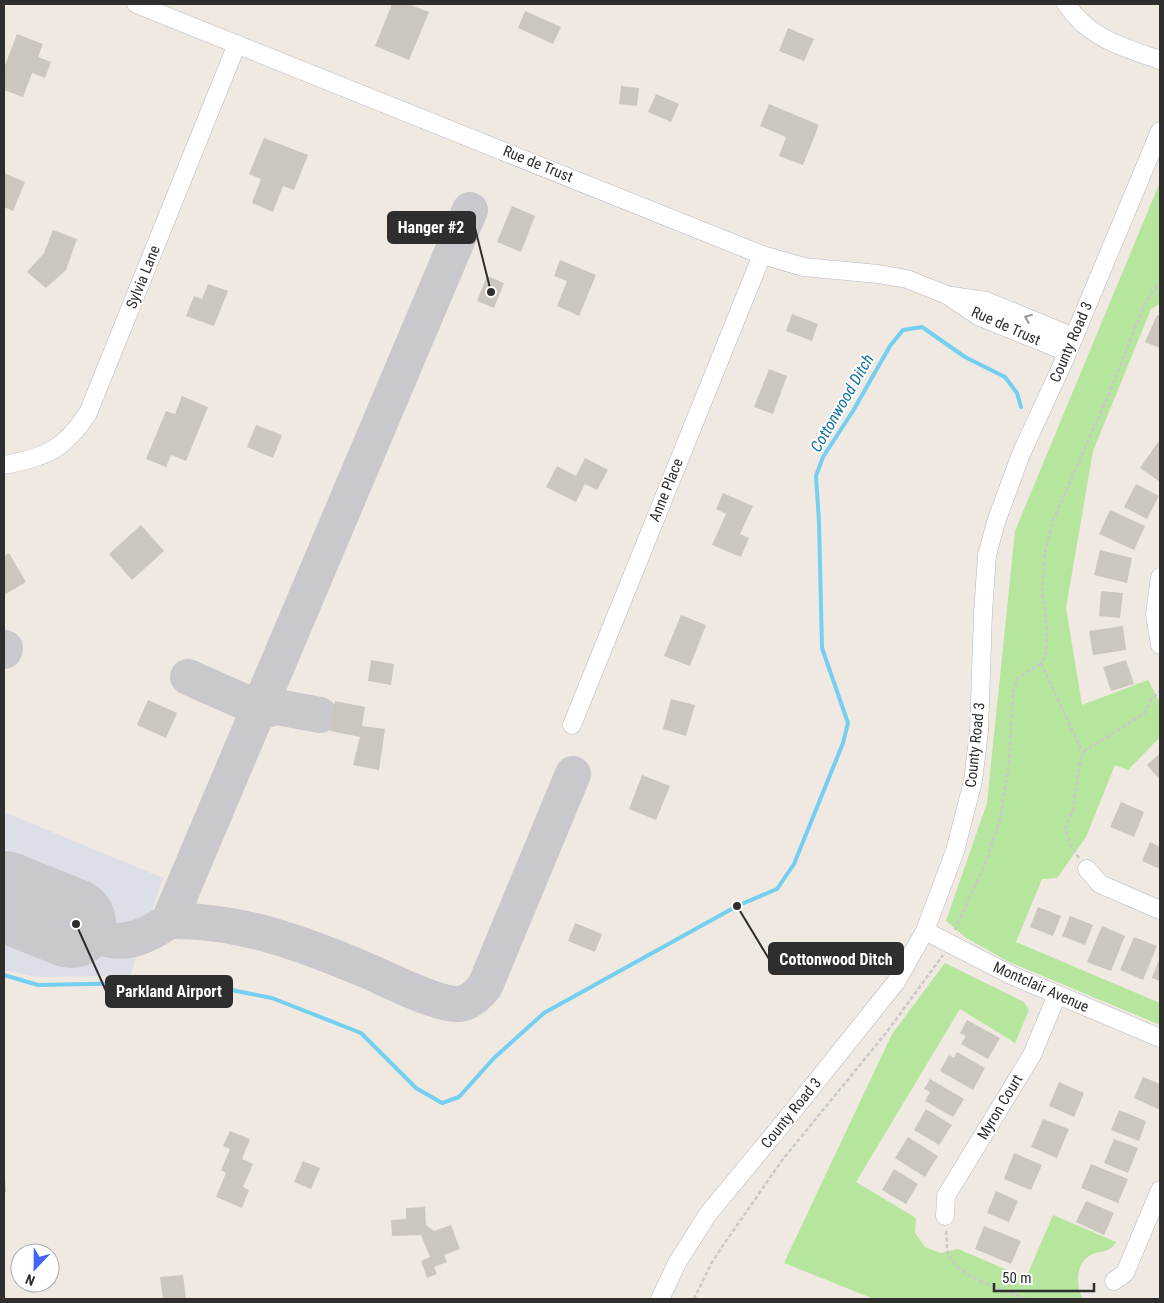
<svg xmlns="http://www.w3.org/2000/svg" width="1164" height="1303" font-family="'Roboto Condensed',sans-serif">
<rect width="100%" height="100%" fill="#efe9e1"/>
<polygon fill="#dcdee8" points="4,812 163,878 130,976 38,977 4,970"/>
<g fill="#b6e59e">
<polygon points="1160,182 1160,304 1151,309 1093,451 1066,608 1082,705 1148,680 1160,703 1160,737 1128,770 1115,765 1086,837 1057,878 1042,879 1016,942 1160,1003 1160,1025 1007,961 965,937 946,921 987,803 1015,531"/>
<path d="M945,963l79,39 5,8 -14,33 -55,-34 -104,173 60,36 -1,15 10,14 16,6 17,-4 68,29 27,-63 63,27c-8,13 -16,7 -27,14 -14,9 -13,31 -6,43h-209l-90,-36 108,-229z"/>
</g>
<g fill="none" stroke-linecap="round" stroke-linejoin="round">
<polyline stroke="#75cff0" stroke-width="4" points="4,975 38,985 191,982 272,998 361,1033 416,1088 442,1103 459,1097 494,1058 544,1013 737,906 777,889 794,864 843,743 848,723 822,648 819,522 816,476 823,457 853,411 890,346 903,330 922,327 965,357 1005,377 1017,393 1021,407"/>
<g stroke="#c9c8cc" stroke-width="36">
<polyline points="4,651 5,648"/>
<polyline points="188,677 258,708"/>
<polyline points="256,713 277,707 320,715"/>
<path d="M169,921c69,-2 135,23 199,50 21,9 67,33 89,33 12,0 21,-9 28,-18l88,-212"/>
<path d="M71,923c10,5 21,12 32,15 24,8 46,-3 66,-17l301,-711"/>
</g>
<polyline stroke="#c9c8cc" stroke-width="90" points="4,896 71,923"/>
</g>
<g fill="#cbc7bf">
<polygon points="392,4 408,4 429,12 409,60 375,46"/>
<polygon points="525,11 561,27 553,44 518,28"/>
<polygon points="788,28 814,39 804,61 779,51"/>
<polygon points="17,34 43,44 38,57 51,62 45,78 32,73 23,97 4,90 4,68"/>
<polygon points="621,86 639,88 637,106 619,104"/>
<polygon points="656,94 679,104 671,122 648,112"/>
<polygon points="769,104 819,125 803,165 779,156 786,137 760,126"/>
<polygon points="264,138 308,155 294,190 283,186 273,212 252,203 261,179 249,174"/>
<polygon points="4,173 25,182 13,211 4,207"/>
<polygon points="512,206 535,216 521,252 497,242"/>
<polygon points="53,230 77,239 66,270 46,288 27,272 44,253"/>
<polygon points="560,260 596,275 579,316 557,306 567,281 554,276"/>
<polygon points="487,276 504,283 494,308 477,301"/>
<polygon points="208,284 228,291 214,326 186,316 194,296 202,299"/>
<polygon points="792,314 818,324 812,341 786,331"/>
<polygon points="1157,315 1160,316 1160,348 1145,342"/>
<polygon points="769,369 787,376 773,414 754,407"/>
<polygon points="182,396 208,407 186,461 171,455 166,467 146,459 166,411 175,414"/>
<polygon points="256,425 282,435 273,458 247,447"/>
<polygon points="1158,442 1160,443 1160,482 1140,468"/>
<polygon points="585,458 608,470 597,490 585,484 576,502 546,487 557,466 576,476"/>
<polygon points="1136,484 1159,496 1147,519 1124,507"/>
<polygon points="723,493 753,506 740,534 749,538 741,557 712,545 726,514 716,509"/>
<polygon points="1110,510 1145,526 1134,550 1099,534"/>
<polygon points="141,525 164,551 132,580 109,554"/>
<polygon points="1100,550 1132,558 1127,583 1094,575"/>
<polygon points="9,553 26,582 4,595 4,556"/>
<polygon points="1101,591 1123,593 1120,618 1099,616"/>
<polygon points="681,615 706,625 690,666 664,656"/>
<polygon points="1123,626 1126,650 1093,655 1089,631"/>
<polygon points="371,660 394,664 391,685 368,681"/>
<polygon points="1126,660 1134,684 1111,691 1103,667"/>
<polygon points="671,699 695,705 686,736 663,729"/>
<polygon points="148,700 177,713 166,738 137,725"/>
<polygon points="335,701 365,707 362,726 385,729 379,770 353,765 360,737 330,731"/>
<polygon points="1160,753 1160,780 1147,765"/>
<polygon points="642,775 670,786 656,820 629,809"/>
<polygon points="1121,802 1144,812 1134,837 1110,827"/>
<polygon points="1150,842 1160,847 1160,869 1142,861"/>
<polygon points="1038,907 1061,916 1053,936 1030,927"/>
<polygon points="1070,916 1093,925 1085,945 1062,936"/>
<polygon points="575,923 602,934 595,952 568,941"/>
<polygon points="1102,926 1125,936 1111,971 1087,962"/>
<polygon points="1134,937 1157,946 1143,980 1120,970"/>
<polygon points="1160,957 1160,981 1152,978"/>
<polygon points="967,1020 1000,1038 988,1059 961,1044 966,1036 960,1033"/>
<polygon points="957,1052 985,1068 973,1090 940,1071 949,1055 954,1058"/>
<polygon points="1143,1077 1160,1084 1160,1110 1134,1098"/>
<polygon points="930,1079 964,1099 953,1117 925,1101 930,1092 924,1089"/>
<polygon points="1059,1082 1084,1093 1074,1117 1049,1106"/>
<polygon points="926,1109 952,1125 939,1145 914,1130"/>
<polygon points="1119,1110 1146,1121 1139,1141 1111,1130"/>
<polygon points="1043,1119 1069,1129 1057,1158 1031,1147"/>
<polygon points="230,1131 250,1139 242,1159 253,1164 243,1187 249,1190 242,1208 216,1197 226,1173 221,1170 230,1149 223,1146"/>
<polygon points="908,1137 938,1156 925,1177 895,1158"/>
<polygon points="1114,1139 1138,1148 1128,1173 1104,1163"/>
<polygon points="1014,1153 1042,1165 1031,1190 1004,1179"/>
<polygon points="303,1161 320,1168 311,1189 294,1182"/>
<polygon points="1091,1164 1128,1179 1118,1203 1081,1188"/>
<polygon points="894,1169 918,1184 906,1204 882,1190"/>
<polygon points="4,1176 5,1176 6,1192 4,1193"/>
<polygon points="996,1191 1018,1201 1009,1222 987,1213"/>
<polygon points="1086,1201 1114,1213 1104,1235 1076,1222"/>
<polygon points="425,1207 426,1225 434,1231 451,1225 460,1249 444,1255 447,1262 434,1267 437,1274 427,1278 421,1261 430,1257 421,1235 392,1236 391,1220 406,1219 406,1208"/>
<polygon points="984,1226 1021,1241 1011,1264 975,1249"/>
<polygon points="183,1275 186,1299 163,1299 160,1277"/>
</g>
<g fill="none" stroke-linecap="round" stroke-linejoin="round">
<g stroke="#b4b7c1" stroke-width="19">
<g id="minor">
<polyline points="136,4 762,255 804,267 878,274 907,279 947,295 980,317 1067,352"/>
<path d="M1066,4c24,35 56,43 94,56"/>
<polyline points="952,296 986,301 1074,337"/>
<path d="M4,465c42,-8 60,-15 84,-52l149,-369"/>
<polyline points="1160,577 1155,614 1160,645"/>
<polyline points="572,725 762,255"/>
<polyline points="1087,869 1100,884 1160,910"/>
<polyline points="925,931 1011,975 1160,1038"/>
<polyline points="945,1216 946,1196 1032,1055 1057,995"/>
<polyline points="1114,1281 1125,1273 1160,1190"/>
<polyline points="660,1299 677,1263 708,1214 788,1117 896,982 925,931 955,851 973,781 979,731 983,613 987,555 996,522 1021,454 1063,363 1160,131"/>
</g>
</g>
<g stroke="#c9c9c9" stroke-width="2.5" stroke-dasharray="4 2.5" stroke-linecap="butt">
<polyline points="1041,663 1080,747 1084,751 1144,714 1152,698 1160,692"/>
<polyline points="1079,858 1071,846 1065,829 1073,808 1081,755 1084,751"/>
<polyline points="955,930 985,864 1000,819 1009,763 1013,691 1018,678 1041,663 1046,656 1047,627 1042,592 1045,552 1054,518 1112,387 1144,305 1157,286 1160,284"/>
<path d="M946,1231c1,8 0,21 4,27 12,21 55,32 76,41"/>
<polyline points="694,1299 712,1262 724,1244 783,1159 886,1033 943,955"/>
</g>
<use href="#minor" stroke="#fff" stroke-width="18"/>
</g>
<defs><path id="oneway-chevron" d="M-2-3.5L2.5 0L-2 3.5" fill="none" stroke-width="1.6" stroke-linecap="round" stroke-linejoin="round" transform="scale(1.25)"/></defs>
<use stroke="#969696" href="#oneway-chevron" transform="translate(1028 318) rotate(-158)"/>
<g text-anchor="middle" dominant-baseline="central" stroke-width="4" stroke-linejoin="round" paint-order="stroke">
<g font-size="15" fill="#2e2e2e" stroke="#fff">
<text transform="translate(538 164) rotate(22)">Rue de Trust</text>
<text transform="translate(143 277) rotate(-68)">Sylvia Lane</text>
<text transform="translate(1006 326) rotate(24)">Rue de Trust</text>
<text transform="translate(1071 342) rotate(-67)">County Road 3</text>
<text transform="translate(666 490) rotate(-68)">Anne Place</text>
<text transform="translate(975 745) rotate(-84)">County Road 3</text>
<text transform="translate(1041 987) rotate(24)">Montclair Avenue</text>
<text transform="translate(1000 1107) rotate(-59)">Myron Court</text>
<text transform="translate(791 1113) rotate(-51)">County Road 3</text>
</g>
<g font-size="16" font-style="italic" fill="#0d6fa3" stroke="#fff">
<text transform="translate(842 403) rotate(-60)">Cottonwood Ditch</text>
</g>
</g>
<path fill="none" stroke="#2e2e2e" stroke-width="2" d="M491 292L475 228M737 906L769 959M76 924L106 991"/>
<g fill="#2e2e2e" stroke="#fff" stroke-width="2">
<circle cx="491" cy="292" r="5"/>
<circle cx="737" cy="906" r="5"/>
<circle cx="76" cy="924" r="5"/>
</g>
<g fill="#2e2e2e" stroke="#2e2e2e" stroke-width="2">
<rect x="388" y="212" width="87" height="31" rx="5"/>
<rect x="769" y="943" width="134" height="31" rx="5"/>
<rect x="106" y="976" width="126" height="31" rx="5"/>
</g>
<g font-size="16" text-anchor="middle" font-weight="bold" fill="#fff">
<text x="431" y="233">Hanger #2</text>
<text x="836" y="965">Cottonwood Ditch</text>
<text x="169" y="997">Parkland Airport</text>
</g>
<rect width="1164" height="1303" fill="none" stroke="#2e2e2e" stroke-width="10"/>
<g transform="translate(35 1268) rotate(202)"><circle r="24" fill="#ffffff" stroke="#ababab"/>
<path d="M0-4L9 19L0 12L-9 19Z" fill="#4264fb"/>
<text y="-8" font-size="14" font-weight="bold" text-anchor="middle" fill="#2e2e2e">N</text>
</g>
<path d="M994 1283v8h100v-8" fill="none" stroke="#2e2e2e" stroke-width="2.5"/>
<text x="1002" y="1283" font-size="15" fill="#2e2e2e" stroke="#ffffff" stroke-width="4" paint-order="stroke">50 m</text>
</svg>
